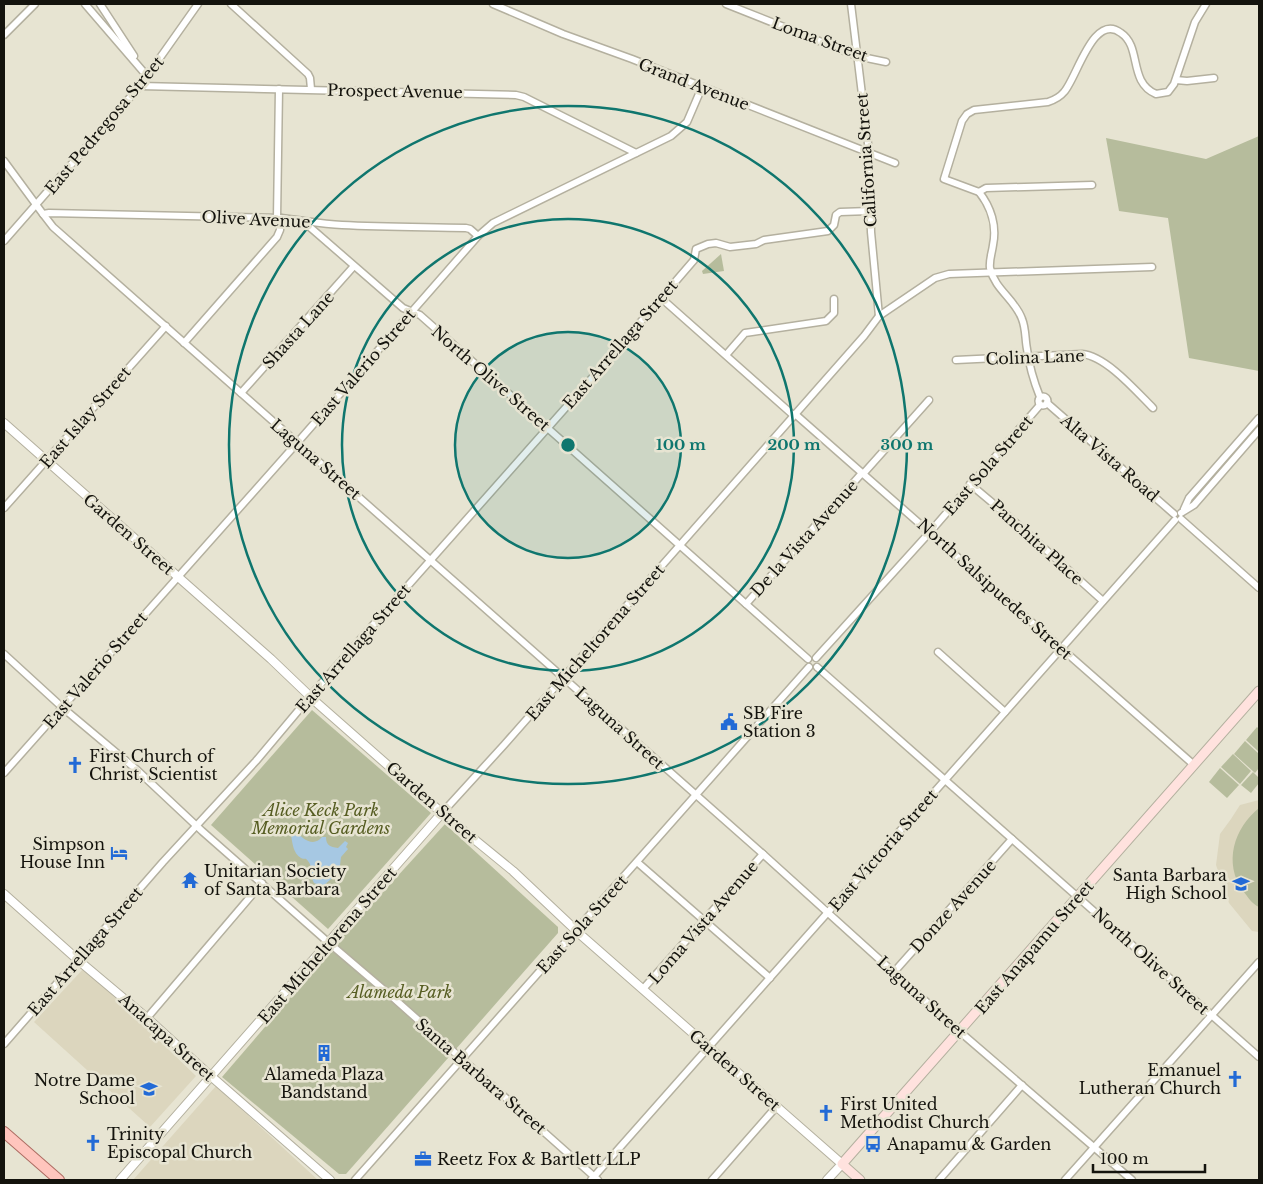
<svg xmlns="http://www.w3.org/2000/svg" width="1263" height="1184" font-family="'Libre Baskerville',serif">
<rect width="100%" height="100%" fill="#e7e4d2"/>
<g fill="#dcd6be">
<polygon points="1259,800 1259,932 1252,931 1229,903 1216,865 1220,834 1231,819 1240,805"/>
<polygon points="84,968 196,1076 150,1127 34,1022"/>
<polygon points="216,1086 318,1180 133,1180"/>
</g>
<g fill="#b6bc9c">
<polygon points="1259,136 1259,371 1189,358 1168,218 1119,211 1106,138 1206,159"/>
<polygon points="721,254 724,271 703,274 702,271"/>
<polygon points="312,710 431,813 328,929 211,825"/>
<polygon points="1257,727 1259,729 1259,752 1246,740"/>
<polygon points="1245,741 1259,754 1259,768 1255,773 1234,754"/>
<polygon points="1233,754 1251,771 1240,784 1221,767"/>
<polygon points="1220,768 1239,785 1227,798 1209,782"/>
<polygon points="1253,772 1259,778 1259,783 1251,793 1241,785"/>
<path d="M1259,808v99c-7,-3 -11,-10 -16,-16 -20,-28 -9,-63 16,-83z"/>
<polygon points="445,824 558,927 558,933 346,1174 339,1174 222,1077 343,936"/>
</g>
<path fill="#a6c8e3" d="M296,831c7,9 18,16 26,6h4c0,8 4,10 12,11l7,-7 3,2 -2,4 2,2 -7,8 -2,17 -8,5 -8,7 -9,-3c-4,-7 0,-15 -6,-22 -3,-4 -2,-1 -7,-3 -8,-4 -9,-17 -10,-24z"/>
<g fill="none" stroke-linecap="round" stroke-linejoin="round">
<g stroke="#b4b09f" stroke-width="9">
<g id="minor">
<polyline points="85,4 147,76"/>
<polyline points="100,4 134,56"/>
<polyline points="231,4 308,74 310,78 311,89"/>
<polyline points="493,4 563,34 632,59 895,163"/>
<polyline points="726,4 857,56 886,62"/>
<polyline points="851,4 869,152 871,232 879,316"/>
<polyline points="4,35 35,4"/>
<polyline points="1176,80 1187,81 1214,78"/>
<polyline points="140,86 516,95 524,97 636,153"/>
<path d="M4,161l39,53 6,-1 232,5c20,2 40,6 61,7 41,2 82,2 124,3l4,1 8,7"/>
<path d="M1092,185l-106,3 -7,4 -35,-13 18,-58 5,-7 7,-4 74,-8c6,-2 12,-5 16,-10 13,-14 29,-80 57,-59 21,14 7,49 35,61l12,-2 6,-8 21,-62 11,-18"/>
<path d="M979,192c12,15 18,34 14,53 -1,8 -4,15 -3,23 5,22 25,31 32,51 4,10 3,20 5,30 2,16 7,33 13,48"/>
<polyline points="43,214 53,227 763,854 952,1025 1132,1180"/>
<polyline points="277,218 279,89"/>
<polyline points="304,222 403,308 420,315 808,659"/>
<polyline points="4,241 140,86 198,4"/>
<polyline points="661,298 793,415"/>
<polyline points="184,343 277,237 280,230 281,218"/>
<polyline points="726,355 745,333 826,321 834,313 834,299"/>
<path d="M956,360l126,-6c24,2 54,37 71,54"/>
<polyline points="241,393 354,266"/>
<circle cx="1043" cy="401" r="4.5"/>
<polyline points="1047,403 1174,514"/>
<polyline points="795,414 1194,765"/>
<polyline points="863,474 929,400"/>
<polyline points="970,484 1007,515 1103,601"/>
<polyline points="4,508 166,326"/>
<polyline points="1184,509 1189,498 1259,418"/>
<polyline points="1181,513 1194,505 1259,430"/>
<polyline points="1181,519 1259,588"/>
<polyline points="746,604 862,473"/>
<polyline points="938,652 1005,712"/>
<polyline points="4,654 63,708 137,770 202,831 329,943 390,995 598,1180"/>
<polyline points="816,658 930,532 1040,405"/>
<polyline points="817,667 1259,1057"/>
<polyline points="4,773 297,443 478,236 493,223 671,136 687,122 702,87"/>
<polyline points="442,813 504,745 864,336 879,316 935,278 949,274 1152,267"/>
<polyline points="637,862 770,978"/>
<polyline points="894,972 1012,839"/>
<polyline points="643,989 763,854"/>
<polyline points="147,1018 262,883"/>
<polyline points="4,1044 163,862 256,761 319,686 607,361 694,260 696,249 708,244 716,243 730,247 756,244 764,240 828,231 834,225 836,215 840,212 870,211"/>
<polyline points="355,1180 809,667"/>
<polyline points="591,1180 1175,520"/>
<polyline points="712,1180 777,1106"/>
<polyline points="939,1180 1022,1085"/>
<polyline points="1065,1180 1259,962"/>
</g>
</g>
<g stroke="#b4b09f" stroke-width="10">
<g id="tertiary">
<polyline points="4,423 271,659 317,703 442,813 513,871 582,936 842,1164 827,1180"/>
<polyline points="4,894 78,960 147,1018 205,1071 330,1180"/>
<polyline points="120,1180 442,813"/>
</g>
</g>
<g stroke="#b4b09f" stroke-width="11">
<polyline id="secondary" points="860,1180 842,1164 1259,691"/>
</g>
<g stroke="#ad6d63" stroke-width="12">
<polyline id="primary" points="4,1132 59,1180"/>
</g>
<use href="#minor" stroke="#fff" stroke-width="6"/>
<use href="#tertiary" stroke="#fff" stroke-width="8"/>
<use href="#secondary" stroke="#ffe2de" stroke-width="9"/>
<use href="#primary" stroke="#ffc5bd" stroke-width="10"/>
</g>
<circle cx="568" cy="445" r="113" fill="#0f766e" fill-opacity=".12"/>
<g fill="none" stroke="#0f766e" stroke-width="2.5">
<circle cx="568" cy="445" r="113"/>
<circle cx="568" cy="445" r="226"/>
<circle cx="568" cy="445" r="339"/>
</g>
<defs>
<g id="civic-bare" transform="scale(1.35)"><path d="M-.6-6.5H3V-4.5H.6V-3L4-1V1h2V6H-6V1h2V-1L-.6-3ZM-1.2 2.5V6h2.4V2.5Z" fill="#226ad6" stroke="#e7e4d2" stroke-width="2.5" paint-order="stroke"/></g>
<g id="church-bare" transform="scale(1.35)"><path d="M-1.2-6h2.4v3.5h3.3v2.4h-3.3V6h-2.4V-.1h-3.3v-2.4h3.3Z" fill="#226ad6" stroke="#e7e4d2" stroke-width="2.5" paint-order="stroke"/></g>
<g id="hotel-bare" transform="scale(1.35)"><path d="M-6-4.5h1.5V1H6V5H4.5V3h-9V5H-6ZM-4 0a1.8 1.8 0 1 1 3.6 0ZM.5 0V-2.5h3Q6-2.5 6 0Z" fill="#226ad6" stroke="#e7e4d2" stroke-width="2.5" paint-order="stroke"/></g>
<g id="temple-bare" transform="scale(1.35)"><path d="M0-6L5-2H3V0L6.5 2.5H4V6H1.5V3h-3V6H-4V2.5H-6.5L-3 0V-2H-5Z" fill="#226ad6" stroke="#e7e4d2" stroke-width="2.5" paint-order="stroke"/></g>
<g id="school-bare" transform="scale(1.35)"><path d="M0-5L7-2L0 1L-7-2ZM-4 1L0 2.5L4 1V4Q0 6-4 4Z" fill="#226ad6" stroke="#e7e4d2" stroke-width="2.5" paint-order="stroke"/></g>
<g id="building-bare" transform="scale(1.35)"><path d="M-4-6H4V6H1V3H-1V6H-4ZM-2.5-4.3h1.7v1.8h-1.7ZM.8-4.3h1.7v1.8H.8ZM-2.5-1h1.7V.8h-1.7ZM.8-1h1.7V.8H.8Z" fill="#226ad6" stroke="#e7e4d2" stroke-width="2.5" paint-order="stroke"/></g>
<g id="bus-bare" transform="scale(1.35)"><path d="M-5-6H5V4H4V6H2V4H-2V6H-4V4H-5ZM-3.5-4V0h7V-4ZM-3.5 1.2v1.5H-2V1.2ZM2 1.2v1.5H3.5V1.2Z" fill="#226ad6" stroke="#e7e4d2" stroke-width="2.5" paint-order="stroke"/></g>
<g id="office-bare" transform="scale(1.35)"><path d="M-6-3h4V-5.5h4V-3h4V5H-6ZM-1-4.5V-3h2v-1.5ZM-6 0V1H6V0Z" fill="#226ad6" stroke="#e7e4d2" stroke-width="2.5" paint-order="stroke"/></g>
</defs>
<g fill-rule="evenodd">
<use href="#civic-bare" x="729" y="722"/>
<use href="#church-bare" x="75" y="765"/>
<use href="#hotel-bare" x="119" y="853"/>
<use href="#temple-bare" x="190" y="880"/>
<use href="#school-bare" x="1241" y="884"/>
<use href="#building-bare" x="324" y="1053"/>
<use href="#church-bare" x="1235" y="1079"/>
<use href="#school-bare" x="149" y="1089"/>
<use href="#church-bare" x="826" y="1113"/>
<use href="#church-bare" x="93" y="1143"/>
<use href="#bus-bare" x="873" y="1144"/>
<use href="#office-bare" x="423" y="1159"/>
</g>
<g text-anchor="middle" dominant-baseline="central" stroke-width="5" stroke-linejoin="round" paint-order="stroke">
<g font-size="16" fill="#14130d" stroke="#e7e4d2">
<text transform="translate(820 39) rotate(20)">Loma Street</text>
<text transform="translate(694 84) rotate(21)">Grand Avenue</text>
<text transform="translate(395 91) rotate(1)">Prospect Avenue</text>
<text transform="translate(104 125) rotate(-50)">East Pedregosa Street</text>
<text transform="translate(866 160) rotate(-94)">California Street</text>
<text transform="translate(256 219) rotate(3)">Olive Avenue</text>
<text transform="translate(298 330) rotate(-48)">Shasta Lane</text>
<text transform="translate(620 344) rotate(-49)">East Arrellaga Street</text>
<text transform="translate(1035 357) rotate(-2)">Colina Lane</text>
<text transform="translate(363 367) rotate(-49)">East Valerio Street</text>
<text transform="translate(491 378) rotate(41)">North Olive Street</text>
<text transform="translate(85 417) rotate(-49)">East Islay Street</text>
<text transform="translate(1110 458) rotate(41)">Alta Vista Road</text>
<text transform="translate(316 459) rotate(41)">Laguna Street</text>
<text transform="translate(988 465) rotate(-49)">East Sola Street</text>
<text transform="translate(129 534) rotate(41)">Garden Street</text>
<text transform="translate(804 538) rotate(-48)">De la Vista Avenue</text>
<text transform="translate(1037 542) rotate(42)">Panchita Place</text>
<text transform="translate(995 589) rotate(42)">North Salsipuedes Street</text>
<text transform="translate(595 642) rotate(-49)">East Micheltorena Street</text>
<text transform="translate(353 648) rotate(-49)">East Arrellaga Street</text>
<text transform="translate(95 670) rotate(-49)">East Valerio Street</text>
<text transform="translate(620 728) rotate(42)">Laguna Street</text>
<text transform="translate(432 802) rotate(41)">Garden Street</text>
<text transform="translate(883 850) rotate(-49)">East Victoria Street</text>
<text transform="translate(953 906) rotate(-48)">Donze Avenue</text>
<text transform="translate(703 922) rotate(-49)">Loma Vista Avenue</text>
<text transform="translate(582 924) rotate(-48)">East Sola Street</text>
<text transform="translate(327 945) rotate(-49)">East Micheltorena Street</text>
<text transform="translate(1034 947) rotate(-49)">East Anapamu Street</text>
<text transform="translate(85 951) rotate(-49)">East Arrellaga Street</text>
<text transform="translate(1151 961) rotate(42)">North Olive Street</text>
<text transform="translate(922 997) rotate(42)">Laguna Street</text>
<text transform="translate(167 1037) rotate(42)">Anacapa Street</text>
<text transform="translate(735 1070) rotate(41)">Garden Street</text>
<text transform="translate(481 1076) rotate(41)">Santa Barbara Street</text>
</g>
<g font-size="16" fill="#14130d" stroke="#e7e4d2" text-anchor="start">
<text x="743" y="713">SB Fire<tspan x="743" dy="18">Station 3</tspan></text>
<text x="89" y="756">First Church of<tspan x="89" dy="18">Christ, Scientist</tspan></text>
<text x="105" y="844" text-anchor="end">Simpson<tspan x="105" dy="18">House Inn</tspan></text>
<text x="204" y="871">Unitarian Society<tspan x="204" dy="18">of Santa Barbara</tspan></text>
<text x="1227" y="875" text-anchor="end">Santa Barbara<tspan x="1227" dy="18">High School</tspan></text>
<text x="1221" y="1070" text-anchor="end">Emanuel<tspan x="1221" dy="18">Lutheran Church</tspan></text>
<text x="324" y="1074" text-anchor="middle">Alameda Plaza<tspan x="324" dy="18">Bandstand</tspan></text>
<text x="135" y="1080" text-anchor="end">Notre Dame<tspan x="135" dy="18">School</tspan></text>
<text x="840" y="1104">First United<tspan x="840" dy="18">Methodist Church</tspan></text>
<text x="107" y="1134">Trinity<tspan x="107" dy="18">Episcopal Church</tspan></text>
<text x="887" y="1144">Anapamu &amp; Garden</text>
<text x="437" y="1159">Reetz Fox &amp; Bartlett LLP</text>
</g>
<g font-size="16" font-style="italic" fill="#565d22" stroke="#e7e4d2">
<text x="321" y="810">Alice Keck Park<tspan x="321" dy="18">Memorial Gardens</tspan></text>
<text x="400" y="992">Alameda Park</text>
</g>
</g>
<circle cx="568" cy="445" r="8" fill="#0f766e" stroke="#e7e4d2" stroke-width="2.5"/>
<g font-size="15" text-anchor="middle" font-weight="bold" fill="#0f766e" stroke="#e7e4d2" stroke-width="5" stroke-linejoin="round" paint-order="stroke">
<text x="681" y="450">100 m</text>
<text x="794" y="450">200 m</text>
<text x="907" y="450">300 m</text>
</g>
<rect width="1263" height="1184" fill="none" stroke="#14130d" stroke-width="10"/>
<path d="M1093 1164v8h112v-8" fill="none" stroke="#14130d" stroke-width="2.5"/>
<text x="1100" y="1164" font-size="15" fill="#14130d" stroke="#e7e4d2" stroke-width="4" paint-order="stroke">100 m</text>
</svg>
